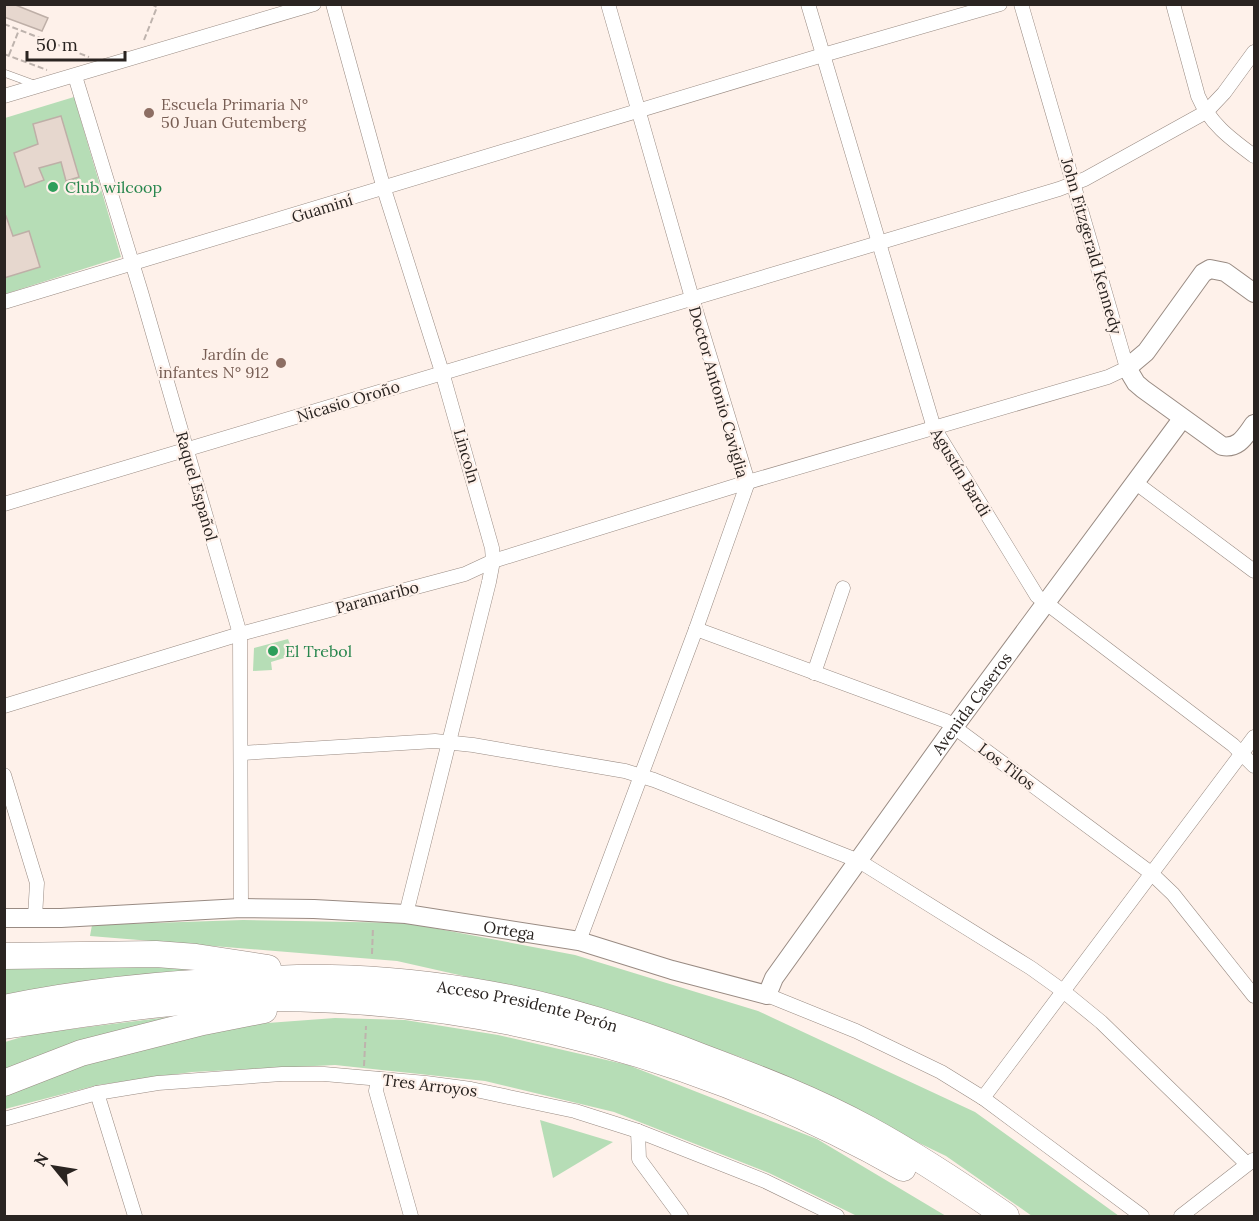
<svg xmlns="http://www.w3.org/2000/svg" width="1259" height="1221" font-family="Lora,serif">
<rect width="100%" height="100%" fill="#fef1ea"/>
<g fill="#b6ddb6">
<polygon points="74,97 121,257 5,294 5,118"/>
<polygon points="288,639 294,655 271,662 272,670 253,671 254,648"/>
<polygon points="243,920 407,923 575,955 758,1011 975,1112 1119,1216 1032,1216 946,1156 743,1058 583,1003 397,961 90,936 92,925"/>
<polygon points="107,961 207,970 5,1003 4,962"/>
<polygon points="201,1013 5,1076 5,1042 32,1034"/>
<polygon points="335,1018 405,1020 498,1035 628,1065 817,1139 946,1216 857,1216 769,1173 614,1112 485,1081 335,1065 192,1072 98,1085 5,1109 5,1092 83,1060 240,1025"/>
<polygon points="540,1120 613,1142 553,1178"/>
</g>
<g fill="#e6d7ce" stroke="#beafa7" stroke-width="1.5">
<polygon points="4,4 13,4 48,18 42,31 4,17"/>
<polygon points="61,116 79,177 66,181 61,162 39,168 44,180 25,187 14,153 38,144 33,124"/>
<polygon points="4,216 6,216 13,236 29,231 40,267 4,278"/>
</g>
<g fill="none" stroke-linecap="round" stroke-linejoin="round">
<g stroke="#998b83" stroke-width="8">
<polyline id="service" points="4,73 34,84"/>
</g>
<g stroke="#998b83" stroke-width="15">
<g id="minor">
<polyline points="333,4 384,189 442,372 492,548 493,561 489,582 406,914"/>
<polyline points="808,4 934,428 1037,596 1233,745 1254,766"/>
<path d="M1173,4l25,92c12,28 33,43 56,60"/>
<polyline points="75,76 141,292 240,634 241,908"/>
<polyline points="4,96 314,4"/>
<polyline points="4,302 823,55 1000,4"/>
<polyline points="1136,483 1254,571"/>
<polyline points="4,504 1059,189 1085,179 1206,112 1224,93 1254,52"/>
<polyline points="696,629 946,721 954,727 1151,873 1173,894 1254,996"/>
<polyline points="814,673 843,588"/>
<polyline points="4,706 240,634 465,574 493,561 748,482 1108,377 1127,368 1021,4"/>
<polyline points="242,753 435,741 473,745 625,771 654,780 859,861 1031,968 1063,991 1101,1022 1247,1164"/>
<polyline points="4,775 37,883 35,917"/>
<polyline points="579,941 696,629 748,482 692,298 608,4"/>
<polyline points="767,995 856,1031 941,1072 983,1098 1142,1216"/>
<polyline points="378,1079 376,1091 411,1216"/>
<polyline points="97,1093 135,1216"/>
<polyline points="983,1098 1254,737"/>
<polyline points="4,1119 97,1093 158,1083 282,1074 324,1074 426,1083 471,1089 575,1111 638,1131 765,1181 837,1216"/>
<polyline points="638,1131 639,1159 681,1216"/>
<polyline points="1181,1216 1253,1160"/>
</g>
</g>
<g stroke="#998b83" stroke-width="20">
<g id="tertiary">
<path d="M1254,293l-29,-21 -15,-3 -7,4 -57,79 -19,16 9,15 7,6 79,57c17,3 23,-10 32,-22"/>
<path id="s1" d="M4,918h57l180,-10 73,1 92,5 173,27 93,29 95,25 7,-17 180,-251 228,-308"/>
</g>
</g>
<g stroke="#998b83" stroke-width="27">
<g id="motorway">
<polyline points="4,956 156,954 196,957 268,968"/>
<path id="s2" d="M4,1008c82,-17 164,-25 248,-28 26,-1 53,-3 79,-2 52,1 107,7 158,16 74,13 144,36 213,63 56,21 113,43 166,72 48,26 93,56 138,87"/>
<path d="M4,1026c88,-14 176,-28 265,-28 221,0 442,61 634,170"/>
<polyline points="4,1083 81,1053 203,1022 264,1010"/>
</g>
</g>
<g stroke="#beb3ad" stroke-width="2" stroke-dasharray="6 3" stroke-linecap="butt">
<polyline points="4,24 89,57"/>
<polyline points="144,40 157,7 151,4"/>
<polyline points="4,54 47,70"/>
<polyline points="9,55 19,30"/>
<polyline points="372,954 373,927"/>
<polyline points="364,1066 366,1026"/>
</g>
<use href="#service" stroke="#fff" stroke-width="7"/>
<use href="#minor" stroke="#fff" stroke-width="14"/>
<use href="#tertiary" stroke="#fff" stroke-width="18"/>
<use href="#motorway" stroke="#fff" stroke-width="26"/>
</g>
<g fill="#8d6e63" stroke="#fef1ea" stroke-width="2">
<circle cx="149" cy="113" r="6"/>
<circle cx="281" cy="363" r="6"/>
</g>
<g fill="#2e9e5b" stroke="#fef1ea" stroke-width="2">
<circle cx="53" cy="187" r="6"/>
<circle cx="273" cy="651" r="6"/>
</g>
<g text-anchor="middle" dominant-baseline="central" stroke-width="4.5" stroke-linejoin="round" paint-order="stroke">
<g font-size="16" fill="#785e54" stroke="#fef1ea" text-anchor="start">
<text x="161" y="104">Escuela Primaria N°<tspan x="161" dy="18">50 Juan Gutemberg</tspan></text>
<text x="269" y="354" text-anchor="end">Jardín de<tspan x="269" dy="18">infantes N° 912</tspan></text>
</g>
<g font-size="16" fill="#27864d" stroke="#fef1ea" text-anchor="start">
<text x="65" y="187">Club wilcoop</text>
<text x="285" y="651">El Trebol</text>
</g>
<g font-size="16" fill="#2a2421" stroke="#fef1ea">
<text transform="translate(322 208) rotate(-17)">Guaminí</text>
<text transform="translate(1092 246) rotate(74)">John Fitzgerald Kennedy</text>
<text transform="translate(719 392) rotate(74)">Doctor Antonio Caviglia</text>
<text transform="translate(348 401) rotate(-17)">Nicasio Oroño</text>
<text transform="translate(467 456) rotate(74)">Lincoln</text>
<text transform="translate(961 472) rotate(59)">Agustín Bardi</text>
<text transform="translate(197 486) rotate(74)">Raquel Español</text>
<text transform="translate(377 597) rotate(-15)">Paramaribo</text>
<text stroke="none"><textPath href="#s1" startOffset="1130">Avenida Caseros</textPath></text>
<text transform="translate(1007 766) rotate(37)">Los Tilos</text>
<text stroke="none"><textPath href="#s1" startOffset="507">Ortega</textPath></text>
<text stroke="none"><textPath href="#s2" startOffset="528">Acceso Presidente Perón</textPath></text>
<text transform="translate(430 1085) rotate(7)">Tres Arroyos</text>
</g>
</g>
<rect width="1259" height="1221" fill="none" stroke="#2a2421" stroke-width="12"/>
<g transform="translate(54 1167) rotate(300)" stroke="#fef1ea" stroke-width="4.5" paint-order="stroke">
<path d="M0-4.5L10 22L0 15L-10 22Z" fill="#2a2421"/>
<text y="-9" font-size="16" font-weight="bold" text-anchor="middle" fill="#2a2421">N</text>
</g>
<path d="M27 51v9h98v-9" fill="none" stroke="#2a2421" stroke-width="3"/>
<text x="36" y="51" font-size="18" fill="#2a2421" stroke="#fef1ea" stroke-width="4.5" paint-order="stroke">50 m</text>
</svg>
